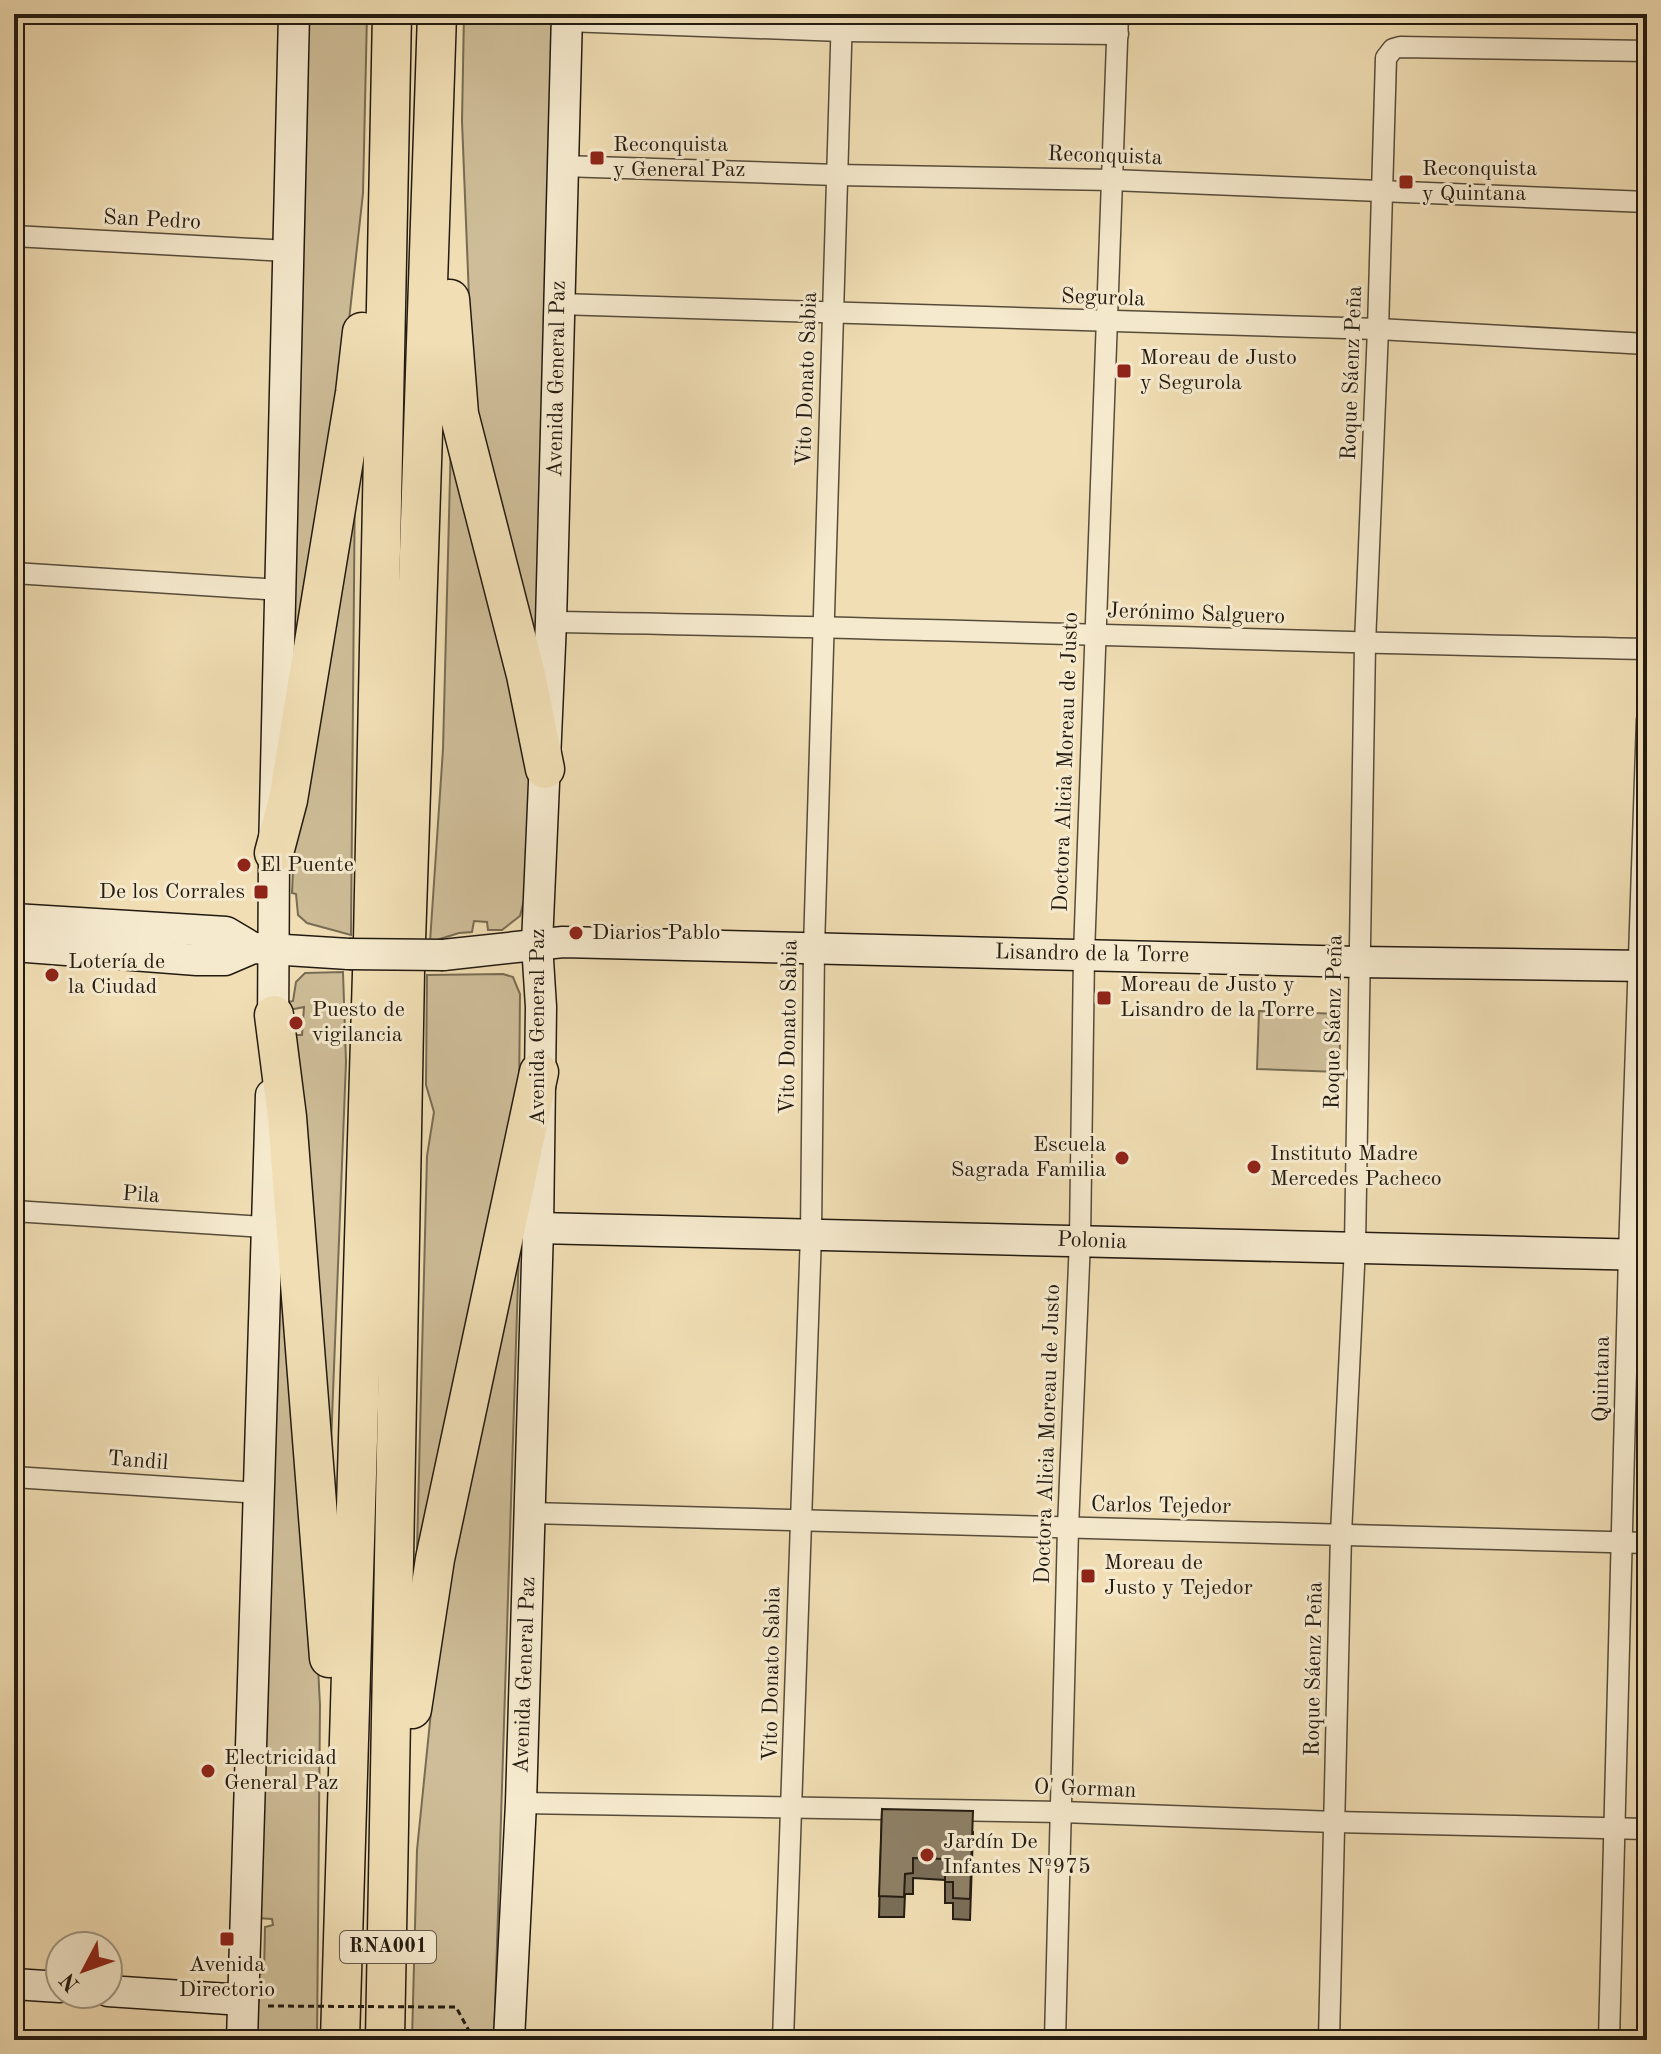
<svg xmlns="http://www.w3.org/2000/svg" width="1661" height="2054" font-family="'Old Standard TT',serif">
<rect width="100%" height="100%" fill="#f1deb4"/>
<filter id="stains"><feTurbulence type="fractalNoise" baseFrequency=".0025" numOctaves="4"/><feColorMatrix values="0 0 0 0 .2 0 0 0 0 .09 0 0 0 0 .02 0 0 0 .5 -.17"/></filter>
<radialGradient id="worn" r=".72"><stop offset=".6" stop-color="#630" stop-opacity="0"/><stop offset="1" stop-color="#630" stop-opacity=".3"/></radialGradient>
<g fill="#cebd98" stroke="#786c54" stroke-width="2">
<polygon points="306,14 367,14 363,193 340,402 290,743"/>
<polygon points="464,14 558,14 540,665 474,425 462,121"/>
<polygon points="451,438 532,772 527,888 520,916 502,930 488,930 487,922 474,921 472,932 459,933 430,942 443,749"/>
<polygon points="355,469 351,935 307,923 298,915 296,894 292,893 295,826"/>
<polygon points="343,972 346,1062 327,1546 288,1035 302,1035 304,1007 289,1010 288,1002 293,1001 296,982 305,973"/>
<polygon points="503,974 513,977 520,994 519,1102 423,1546 417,1550 427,1156 434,1112 426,1085 427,975"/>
<polygon points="1259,1011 1341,1014 1339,1072 1257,1069"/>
<polygon points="278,1170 309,1496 320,1705 317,2040 254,2040 255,1974 264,1973 265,1927 273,1925 272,1919 257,1918"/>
<polygon points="520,1217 494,2040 412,2040 417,1850 443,1593"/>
</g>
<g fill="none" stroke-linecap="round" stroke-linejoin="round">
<g stroke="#564c3a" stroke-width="23">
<g id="street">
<polyline points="566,21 842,31 1118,34"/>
<polyline points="562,166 837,175 1112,180 1647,202"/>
<polyline points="14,236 288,251"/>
<polyline points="558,304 1378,329 1647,344"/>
<polyline points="14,573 280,590"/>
<path d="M551,622c365,5 731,20 1096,27"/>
<polyline points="14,1211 265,1227"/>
<polyline points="14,1477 259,1493"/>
<polyline points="530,1513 1647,1543"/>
<polyline points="521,1803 1062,1812 1335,1822 1647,1829"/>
<polyline points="783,2040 811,1234 814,948 842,14"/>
<polyline points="1055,2040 1068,1528 1080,1240 1084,954 1118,14"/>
<polyline points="1329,2040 1341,1534 1355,1246 1365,644 1378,329 1386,58 1393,49 1400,47 1647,51"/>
<polyline points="1609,2040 1629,1254 1647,720"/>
</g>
</g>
<g stroke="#231b11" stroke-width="33">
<g id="secondary">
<polyline points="14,919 226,932 253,948"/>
<polyline points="14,946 197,960 225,960 253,948 349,954"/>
<polyline points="443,955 563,942 1358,962 1647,966"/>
<polyline points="273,1035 274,853 294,14"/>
<polyline points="538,1228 1647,1255"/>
<polyline points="14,1984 60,1987"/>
<polyline points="108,1991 243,2000"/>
<polyline points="242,2040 271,1095"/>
<polyline points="509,2040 521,1803 538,1228 541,1007 537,944 551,622 567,14"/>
</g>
</g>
<g stroke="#231b11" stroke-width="41">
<g id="highway">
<polyline points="450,299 459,414 526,675 545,769"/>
<polyline points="274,853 288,800 355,393 362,332"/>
<polyline points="274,1015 287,1117 329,1658"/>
<polyline points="412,1709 435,1559 539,1072"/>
<polyline points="340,2040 373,940 392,14"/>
<polyline points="385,2040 405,971 437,14"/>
</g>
</g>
<polyline stroke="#231b11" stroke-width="3" stroke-dasharray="6 4" stroke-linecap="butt" points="439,2007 456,2007 474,2040"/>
<use href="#street" stroke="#f6eace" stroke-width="20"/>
<use href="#secondary" stroke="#f6eace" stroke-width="30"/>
<use href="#highway" stroke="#f1deb4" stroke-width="38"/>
<g stroke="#231b11" stroke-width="33" stroke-linecap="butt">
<polyline id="secondary-bridge" points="349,954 443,955"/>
</g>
<polyline stroke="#231b11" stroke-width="3" stroke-dasharray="6 4" stroke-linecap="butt" points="268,2006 439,2007"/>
<use href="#secondary-bridge" stroke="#f6eace" stroke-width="30"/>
</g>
<polygon fill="#7a6e58" stroke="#231b11" stroke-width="2" points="882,1809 973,1832 970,1920 953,1919 953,1903 945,1903 945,1880 913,1878 913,1894 905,1894 904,1917 879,1917"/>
<polygon fill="#8e8066" stroke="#231b11" stroke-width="2" points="882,1809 973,1811 970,1899 953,1898 953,1882 945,1882 945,1859 913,1858 913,1873 905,1874 904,1897 879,1896"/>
<g fill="#8f2418" stroke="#f6eace" stroke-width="3">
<rect x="589" y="150" width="16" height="16" rx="4"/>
<rect x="1398" y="174" width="16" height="16" rx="4"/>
<rect x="1116" y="363" width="16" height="16" rx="4"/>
<circle cx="244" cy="865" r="8"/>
<rect x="253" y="884" width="16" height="16" rx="4"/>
<circle cx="576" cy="933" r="8"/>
<circle cx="52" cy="975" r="8"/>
<rect x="1096" y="990" width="16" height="16" rx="4"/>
<circle cx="296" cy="1023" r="8"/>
<circle cx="1122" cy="1158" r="8"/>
<circle cx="1254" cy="1167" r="8"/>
<rect x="1080" y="1568" width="16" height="16" rx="4"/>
<circle cx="208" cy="1771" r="8"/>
<circle cx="927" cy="1855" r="8"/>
<rect x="219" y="1931" width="16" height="16" rx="4"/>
</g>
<g text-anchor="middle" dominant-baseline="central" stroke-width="6" stroke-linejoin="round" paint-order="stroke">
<rect fill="#f6eace" stroke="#62594a" stroke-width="2" x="340" y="1931" width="96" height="32" rx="6"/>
<g font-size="20" font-weight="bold" fill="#231b11">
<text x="388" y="1947">RNA001</text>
</g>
<g font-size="22" fill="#231b11" stroke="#f6eace" text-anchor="start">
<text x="613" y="145">Reconquista<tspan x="613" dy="25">y General Paz</tspan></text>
<text x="1422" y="169">Reconquista<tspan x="1422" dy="25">y Quintana</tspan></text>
<text x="1140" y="358">Moreau de Justo<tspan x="1140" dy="25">y Segurola</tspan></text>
<text x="260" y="865">El Puente</text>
<text x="245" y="892" text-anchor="end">De los Corrales</text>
<text x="592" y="933">Diarios Pablo</text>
<text x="68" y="962">Lotería de<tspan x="68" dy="25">la Ciudad</tspan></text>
<text x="1120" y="985">Moreau de Justo y<tspan x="1120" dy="25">Lisandro de la Torre</tspan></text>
<text x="312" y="1010">Puesto de<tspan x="312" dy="25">vigilancia</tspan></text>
<text x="1106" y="1145" text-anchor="end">Escuela<tspan x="1106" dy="25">Sagrada Familia</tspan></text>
<text x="1270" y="1154">Instituto Madre<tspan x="1270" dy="25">Mercedes Pacheco</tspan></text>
<text x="1104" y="1563">Moreau de<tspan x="1104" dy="25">Justo y Tejedor</tspan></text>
<text x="224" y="1758">Electricidad<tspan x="224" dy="25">General Paz</tspan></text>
<text x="943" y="1842">Jardín De<tspan x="943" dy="25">Infantes Nº975</tspan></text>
<text x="227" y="1965" text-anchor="middle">Avenida<tspan x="227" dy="25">Directorio</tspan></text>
</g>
<g font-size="22" fill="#231b11" stroke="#f6eace">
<text transform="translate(1105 156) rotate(2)">Reconquista</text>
<text transform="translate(152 220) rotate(3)">San Pedro</text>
<text transform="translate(1103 298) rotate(2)">Segurola</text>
<text transform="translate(1352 373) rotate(-88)">Roque Sáenz Peña</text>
<text transform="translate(557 379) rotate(-89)">Avenida General Paz</text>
<text transform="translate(807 379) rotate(-88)">Vito Donato Sabia</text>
<text transform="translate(1196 614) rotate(2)">Jerónimo Salguero</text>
<text transform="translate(1066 762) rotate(-88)">Doctora Alicia Moreau de Justo</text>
<text transform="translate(1092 954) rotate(1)">Lisandro de la Torre</text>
<text transform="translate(1334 1022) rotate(-89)">Roque Sáenz Peña</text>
<text transform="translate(538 1027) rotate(-90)">Avenida General Paz</text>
<text transform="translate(789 1027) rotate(-89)">Vito Donato Sabia</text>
<text transform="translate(141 1195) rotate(4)">Pila</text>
<text transform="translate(1092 1241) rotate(2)">Polonia</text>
<text transform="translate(1602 1379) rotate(-89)">Quintana</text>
<text transform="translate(1048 1434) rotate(-88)">Doctora Alicia Moreau de Justo</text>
<text transform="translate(138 1461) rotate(4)">Tandil</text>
<text transform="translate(1161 1506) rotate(1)">Carlos Tejedor</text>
<text transform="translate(1314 1669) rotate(-89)">Roque Sáenz Peña</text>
<text transform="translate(772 1674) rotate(-89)">Vito Donato Sabia</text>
<text transform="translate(525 1675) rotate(-88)">Avenida General Paz</text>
<text transform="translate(1085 1789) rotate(2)">O' Gorman</text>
</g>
</g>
<rect width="1661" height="2054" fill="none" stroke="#f1deb4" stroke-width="48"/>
<rect x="16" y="16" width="1629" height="2022" fill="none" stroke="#231b11" stroke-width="4"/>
<rect x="24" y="24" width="1613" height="2006" fill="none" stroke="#231b11" stroke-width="2"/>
<g transform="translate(84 1970) rotate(229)"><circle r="38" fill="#f6eace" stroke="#a29782" stroke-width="2"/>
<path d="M0-6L14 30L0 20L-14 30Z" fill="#8f2418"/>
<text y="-12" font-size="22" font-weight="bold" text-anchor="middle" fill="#231b11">N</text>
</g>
<rect width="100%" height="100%" filter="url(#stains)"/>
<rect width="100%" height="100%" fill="url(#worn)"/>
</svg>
